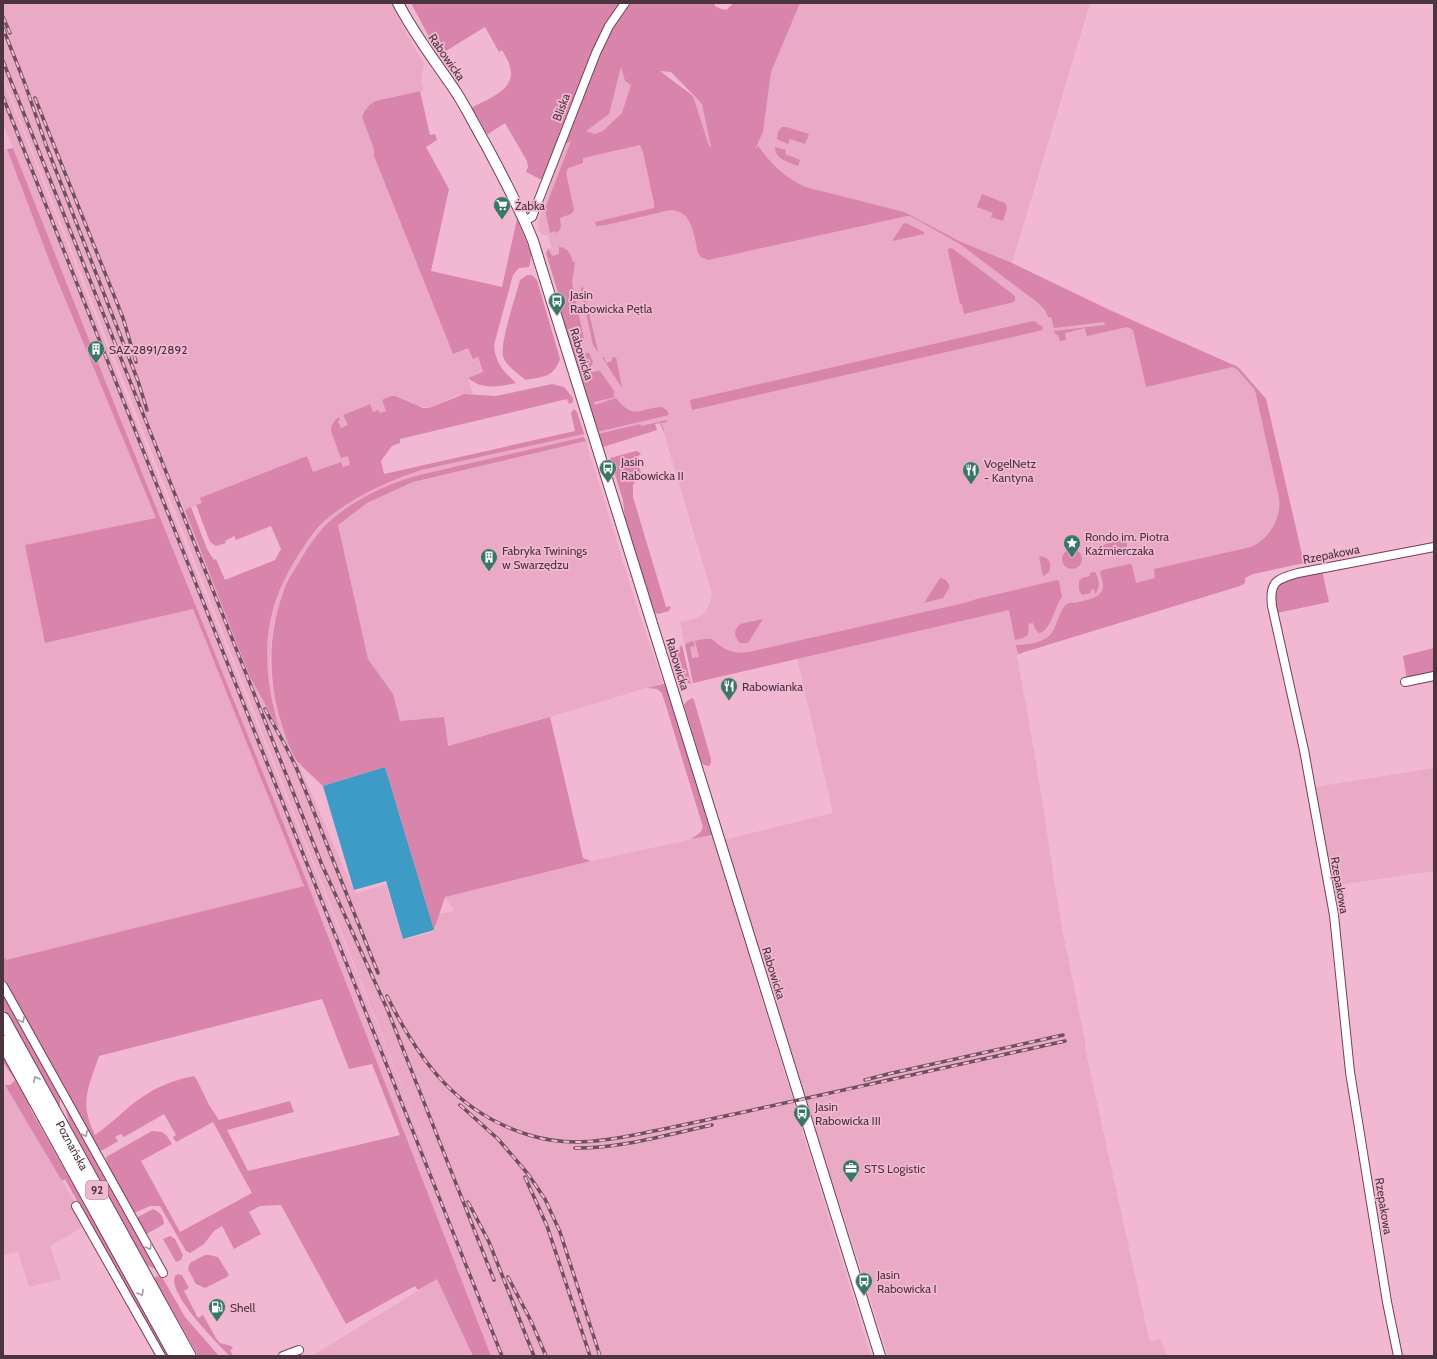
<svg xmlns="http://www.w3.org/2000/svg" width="1437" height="1359" font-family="Cabin,sans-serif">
<rect width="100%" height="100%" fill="#f2b8d1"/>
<g fill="#eaa9c5">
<polygon points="3,3 391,3 414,47 424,63 421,81 424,90 376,101 362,117 374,149 374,156 453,354 468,347 477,357 483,372 468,378 473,394 464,394 458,395 429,408 382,400 386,411 380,413 373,412 369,404 343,415 348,425 341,428 338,421 340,420 339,417 337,418 333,422 341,458 348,456 351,465 343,467 341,462 313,472 307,456 201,498 202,503 186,510 250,677 278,727 273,707 266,659 268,634 272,615 285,576 307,541 328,517 364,493 399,477 421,470 584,434 584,437 419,475 394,483 359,500 330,521 279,606 273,628 270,659 272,683 283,728 353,889 356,893 386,885 403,940 431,933 437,928 433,915 455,911 445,897 591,861 712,835 871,1356 491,1356 307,882 116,408 3,123 3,80 143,439 467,1250 3,76"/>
<polygon points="800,3 1090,3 1012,263 1141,324 1238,367 1266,398 1304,563 1253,574 1245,578 1245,583 1018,654 1017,656 1036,762 1061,923 1085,1041 1085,1048 1149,1339 1150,1341 1160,1339 1167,1356 888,1356 858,1260 804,1099 725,842 727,839 833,813 797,658 693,683 680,622 697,618 705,612 710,602 712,594 661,423 660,422 642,426 640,424 598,434 597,432 639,422 597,427 549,249 551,248 548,235 543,235 539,231 538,223 568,131 629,48 756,144 763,132 771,72"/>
<polygon points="7,149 51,265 156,518 26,545 45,643 193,609 304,886 6,960 3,956 3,150"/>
<polygon points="586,441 635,601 663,683 550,717 447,746 444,717 400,721 393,694 368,659 338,525 367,503 413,482"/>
<polygon points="1434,768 1434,871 1332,886 1315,787"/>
<polygon points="3,1082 88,1224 50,1246 61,1279 29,1287 18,1252 3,1255"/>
<polygon points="437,1279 473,1356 312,1356"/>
</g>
<g fill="#d984ab" fill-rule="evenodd">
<path d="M411,3h210l-16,21 5,6 19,-27h86v3l6,3 5,1 8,-7h66l-29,69 -8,60 -8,17 3,-3c14,19 25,30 47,41l99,25 57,30 51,21 97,47 129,57 28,32 38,164 -51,11 -8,4v5l-5,3 -222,68 -2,-9c10,0 25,-2 33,-9 10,-8 10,-38 26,-33 9,-3 29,-4 28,-18 0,-4 -2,-8 -3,-13l2,-2 28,-6 2,1 4,18 19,-5 -1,-9 97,-22c18,-8 31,-29 28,-49l-24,-108 -18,-21 -5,-2 -86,20 -13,-57 -6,-3 -40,9 -2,-8 -20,5 1,7 -6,1 -2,-6 -3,-1 -1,-3 51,-6 -1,-3 -50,6 -3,-11h-3l-3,-7 -8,-8 -77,-58 -50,-28h-3l-199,44 -7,-3 -3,-4c-4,-17 -5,-43 -28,-43l-64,15 -10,1 -1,-4 59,-14v-5l-11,-51 -3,-7 -57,13v5l-15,5 -2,5 8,37 -3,4 -11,4 1,9 -2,4 -4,2v-2l-5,2 -5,-24 26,-68 -14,8 -15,31 -16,-8 2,-5 -1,-6 -22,-38 -20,13 -14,-28c16,-9 46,-18 39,-41 -1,-6 -5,-11 -8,-17l-3,2 -14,-25 -44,27 -14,-21zM621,67l4,14 6,4 -9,28 -19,18 -8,3 -9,-3 23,-17zM660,71l11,1 31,32 9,43 -2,-1 -16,-50z"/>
<path d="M420,91l10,44 5,-1 2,6 -11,7 23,42 -18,82 71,16 15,-68 14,34v6l-2,8 -10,1 -6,7 -19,70c1,18 10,27 22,38 -17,4 -34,7 -48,-5l15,-6 -5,-15 -5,2 -5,-11 -15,6 -79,-198v-7l-12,-32c3,-7 7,-13 14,-16z"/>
<polygon points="782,127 786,127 809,134 805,144 790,139 788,144 777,139 778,132"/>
<path d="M775,147l11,3 -1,4 15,6 -2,6c-10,-4 -23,-7 -23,-19z"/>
<path d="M13,148l103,260 191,474 184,474h-18l-36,-77 -19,11 -3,-4 -69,38 -65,-119 -21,1 -11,6 12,22 -27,15 -12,-23 -8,5 -10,13 -14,9 -4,-2 -26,-45h-10l-16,7 -27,-48 -1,-8 46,-26 10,1 5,4 5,8 -31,17 39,71 72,-39 -39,-71 -37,20 -3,-5 3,-2 -12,-21 -40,23 -3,-3 -6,3 3,4 -15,9h-4l-96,-164v-30l3,4 298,-74 -111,-277 -148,34 -20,-98 131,-27 -105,-253 -44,-116zM322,999l27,70 23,-5 28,71 -152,36 -21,-41 67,-18 -4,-11 -71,19 -10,-15 -12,-25 -3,-4c-16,3 -33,9 -47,18 -19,11 -34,29 -52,41 -16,-33 -7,-46 4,-79z"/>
<polygon points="982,194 1005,203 1007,208 1003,221 991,217 993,213 977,207"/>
<polygon points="906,223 924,232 924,234 892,241 903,224"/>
<path d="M559,247c8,0 12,7 14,15h2l-3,21 12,56 -1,4 -5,3 2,8 9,-1 4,9 -3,6 -7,2 1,3 16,-2 15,21 -2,2 2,3 -21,5 1,3 21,-7c18,23 23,10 46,9l5,3 2,5 -72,17 -36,-119 -2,-17 -13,-43 2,-5 4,8 7,-2z"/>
<polygon points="952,248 1015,296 1015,300 1014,302 964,314 962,304 960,304 948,251 948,249"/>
<path d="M527,275h5l5,5 23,79c-7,19 -16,17 -34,21 -8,-6 -20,-14 -23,-24 -3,-14 13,-60 17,-76z"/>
<polygon points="583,287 598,351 597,351 593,345 581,291 581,288"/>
<polygon points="1033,321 1036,322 1040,326 1042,325 1043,330 692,410 690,400"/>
<polygon points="602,357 604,357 606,363 612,361 612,358 616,357 622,388"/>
<path d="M552,384l12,3 9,11v4l-4,2 -2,-5 -167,40v4l-8,3 -11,15 3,13 191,-43 -4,-18 3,-4 3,3 7,22 -163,36c-33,11 -64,25 -92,47 -13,10 -23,26 -32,40 -36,57 -36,108 -18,172l-29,-52 -65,-167 6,-3 16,42 7,11 2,-1 9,21 50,-20 6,-11 -10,-23 -35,14 -2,-4 -9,5 1,2 -10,3 -6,-4 -14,-37 6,-2 -2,-5 107,-42 6,16 28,-10 2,5 7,-2 -2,-9 -7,2 -10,-27c0,-6 3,-11 8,-14l1,3 -2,1 3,7 7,-3 -5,-10 27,-11 3,8 5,-2 2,3 6,-2 -4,-11 9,-4h4l28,12h6l35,-14 32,2z"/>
<polygon points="667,420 667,422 661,423 664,431 663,431 660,423 655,424 657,430 603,447 601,441 599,441 598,434 640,424 642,426"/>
<path d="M584,437l2,4 -173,41 -46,21 -29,22 30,134 25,35 7,27 44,-4 4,29 102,-29 33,141 8,3 -146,36 -11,33 -49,-163 -62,19c-8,-8 -22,-19 -28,-28 -7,-13 -12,-29 -16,-43 -12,-44 -10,-87 7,-130 4,-9 10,-18 15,-26 8,-14 18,-28 30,-39 26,-22 56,-36 88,-45z"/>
<polygon points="636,451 639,452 641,454 637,457 641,473 633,485 633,497 666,607 671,606 669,611 658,614 652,611 626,527 623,500 610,458"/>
<path d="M1125,539c1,2 2,5 2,7 -2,12 -17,12 -24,6l-1,-5 1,-2z"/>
<circle cx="1072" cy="559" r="10"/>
<path d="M1039,556c9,1 14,6 10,16l-6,4z"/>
<polygon points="1322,570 1329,602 1277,613 1273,596 1279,586 1285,580"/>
<path d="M1095,572c4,7 6,15 0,22l-1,-5 -3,1v3l-9,2 -3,-5v-9l3,-3 8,-2v-3z"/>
<polygon points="940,578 946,580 950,587 943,598 924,603"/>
<path d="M1057,580l2,1 3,16c-8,10 -10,33 -23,36l-4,-4 -2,-6 -5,1c2,13 -1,13 -13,16l-6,-30 -316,73 -8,-39 8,-3 2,5 -5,1 2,11 7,-1 -4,-16c5,-1 11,-3 16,-2 3,1 5,4 8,6 10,7 18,9 30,7l215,-49 13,-4z"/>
<path d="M763,619l-15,24h-8c-6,-7 -7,-12 0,-19z"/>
<path d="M682,645l9,39c-15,-4 -22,-28 -9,-39z"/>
<polygon points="1434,648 1434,680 1408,686 1403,656"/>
<polygon points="667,683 712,830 712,835 691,839 701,832 703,827 662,693 657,689 647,688"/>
<polygon points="692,698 694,700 711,759 711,763 709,766 704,765 701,761 684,705 687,701"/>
<polygon points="3,992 60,1094 60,1110 3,1007"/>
<polygon points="3,1052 22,1086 31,1110 72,1183 99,1224 170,1356 163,1356 65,1179 62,1181 5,1085 10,1085 15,1080 3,1062"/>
<polygon points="65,1105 157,1270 147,1265 69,1123"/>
<path d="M153,1209c8,4 10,7 11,15l-19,11 -8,-15 1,-3z"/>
<polygon points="170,1236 175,1239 183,1255 181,1260 176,1262 163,1239"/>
<polygon points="205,1255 209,1255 218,1257 229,1275 227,1277 205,1288 196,1284 188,1269 190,1263"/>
<path d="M178,1274l4,1 7,13 -5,3 14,27 5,-3 14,25 3,3 11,3 2,2 -3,2 3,6h-3c-13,-13 -63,-63 -55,-80z"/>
<polygon points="157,1276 162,1277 185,1317 219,1356 198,1356 154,1278"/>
</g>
<polygon fill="#3d9bc6" points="385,767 434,930 403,939 386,881 354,890 323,786"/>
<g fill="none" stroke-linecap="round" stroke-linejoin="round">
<g stroke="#714056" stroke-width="10">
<g id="minor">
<polyline points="525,220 532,217 596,53 609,26 625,3"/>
<polyline points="1405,682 1434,676"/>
<polyline points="3,986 163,1273"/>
<polyline points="76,1206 161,1356"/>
<polyline points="283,1356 299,1350"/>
<path d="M1398,1356l-11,-54 -37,-230 -16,-157 -30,-165 -32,-144c-3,-25 5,-27 26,-33l136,-26"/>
</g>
</g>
<g stroke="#714056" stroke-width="12">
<path id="tertiary" d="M398,3c17,33 38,59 58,89 11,17 20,36 30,53 17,32 34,63 47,96l347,1115"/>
</g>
<g stroke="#714056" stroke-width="15">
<g id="primary">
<path id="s1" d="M3,1019l186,337"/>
<polyline points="3,1042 176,1356"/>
</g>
</g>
<use href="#minor" stroke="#fff" stroke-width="8"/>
<use href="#tertiary" stroke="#fff" stroke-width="10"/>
<use href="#primary" stroke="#fff" stroke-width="13"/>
<g stroke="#6f505e" stroke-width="3.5">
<g id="rail">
<polyline points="3,17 10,33"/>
<polyline points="3,28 25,84 46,145 138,381 147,410"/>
<polyline points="3,61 322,865 388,1011 494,1280"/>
<polyline points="3,97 502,1356"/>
<polyline points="35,98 123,318 136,362"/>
<polyline points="265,709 285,745 296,767 378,973"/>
<path d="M387,996c32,65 70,117 142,139 45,14 85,4 130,-5 28,-6 57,-12 85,-18 107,-23 214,-47 321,-71"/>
<polyline points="865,1080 888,1074 1063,1035"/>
<polyline points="460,1105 498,1139 528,1174 545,1199 560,1232 600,1356"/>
<path d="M575,1148c45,1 94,-14 137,-23"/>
<polyline points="525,1177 547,1226 590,1356"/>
<polyline points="468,1202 489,1242 534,1356"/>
<polyline points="508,1277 531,1321 546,1356"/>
</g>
</g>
<use href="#rail" stroke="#f2b8d1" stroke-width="2" stroke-dasharray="6" stroke-linecap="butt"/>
</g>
<defs><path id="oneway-chevron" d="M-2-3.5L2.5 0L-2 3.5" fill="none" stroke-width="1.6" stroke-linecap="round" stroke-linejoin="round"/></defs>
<g stroke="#a69a9f">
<use href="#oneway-chevron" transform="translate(22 1020) rotate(61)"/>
<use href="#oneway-chevron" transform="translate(36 1079) rotate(-119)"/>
<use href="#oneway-chevron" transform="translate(85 1134) rotate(61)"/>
<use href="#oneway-chevron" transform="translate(149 1247) rotate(61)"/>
<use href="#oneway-chevron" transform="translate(141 1293) rotate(61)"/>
</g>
<defs>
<g id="supermarket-pin" transform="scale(0.9)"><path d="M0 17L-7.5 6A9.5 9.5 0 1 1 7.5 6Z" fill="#387764" stroke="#f2b8d1"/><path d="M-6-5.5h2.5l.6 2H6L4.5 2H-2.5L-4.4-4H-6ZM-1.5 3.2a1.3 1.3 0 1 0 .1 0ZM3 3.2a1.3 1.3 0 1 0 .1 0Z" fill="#fff"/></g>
<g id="bus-pin" transform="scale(0.9)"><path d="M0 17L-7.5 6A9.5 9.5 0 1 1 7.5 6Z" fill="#387764" stroke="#f2b8d1"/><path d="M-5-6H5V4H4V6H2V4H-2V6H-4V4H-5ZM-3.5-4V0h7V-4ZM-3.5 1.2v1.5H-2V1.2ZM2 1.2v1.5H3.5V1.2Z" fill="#fff"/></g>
<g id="building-pin" transform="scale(0.9)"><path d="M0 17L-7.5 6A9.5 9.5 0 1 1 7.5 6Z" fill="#387764" stroke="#f2b8d1"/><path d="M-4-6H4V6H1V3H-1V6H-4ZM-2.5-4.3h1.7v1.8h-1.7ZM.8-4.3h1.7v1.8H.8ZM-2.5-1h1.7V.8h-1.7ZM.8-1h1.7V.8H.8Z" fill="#fff"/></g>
<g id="restaurant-pin" transform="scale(0.9)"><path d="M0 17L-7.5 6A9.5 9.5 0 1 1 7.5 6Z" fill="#387764" stroke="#f2b8d1"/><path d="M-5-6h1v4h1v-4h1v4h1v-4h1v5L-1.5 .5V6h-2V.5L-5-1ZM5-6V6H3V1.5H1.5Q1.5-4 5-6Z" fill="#fff"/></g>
<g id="sight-pin" transform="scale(0.9)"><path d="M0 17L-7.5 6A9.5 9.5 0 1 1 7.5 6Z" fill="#387764" stroke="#f2b8d1"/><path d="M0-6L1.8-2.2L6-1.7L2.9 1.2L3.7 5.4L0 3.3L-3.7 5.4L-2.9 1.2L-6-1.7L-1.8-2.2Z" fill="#fff"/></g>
<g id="office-pin" transform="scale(0.9)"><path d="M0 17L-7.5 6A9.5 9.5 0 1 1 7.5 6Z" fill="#387764" stroke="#f2b8d1"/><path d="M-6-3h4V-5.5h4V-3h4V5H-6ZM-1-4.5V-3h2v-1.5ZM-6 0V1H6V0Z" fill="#fff"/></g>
<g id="fuel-pin" transform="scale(0.9)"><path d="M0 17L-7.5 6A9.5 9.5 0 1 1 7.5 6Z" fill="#387764" stroke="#f2b8d1"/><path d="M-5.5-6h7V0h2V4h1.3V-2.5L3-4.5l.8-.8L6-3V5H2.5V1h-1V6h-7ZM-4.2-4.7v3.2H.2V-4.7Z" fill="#fff"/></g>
</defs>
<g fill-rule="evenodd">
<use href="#supermarket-pin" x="502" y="205"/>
<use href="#bus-pin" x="557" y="301"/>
<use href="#building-pin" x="96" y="349"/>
<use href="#bus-pin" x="608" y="468"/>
<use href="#restaurant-pin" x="971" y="470"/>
<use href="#sight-pin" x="1072" y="543"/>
<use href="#building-pin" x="489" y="557"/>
<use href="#restaurant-pin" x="729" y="686"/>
<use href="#bus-pin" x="802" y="1113"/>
<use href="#office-pin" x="851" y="1168"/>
<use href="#bus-pin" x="864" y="1281"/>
<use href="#fuel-pin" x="217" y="1307"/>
</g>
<g text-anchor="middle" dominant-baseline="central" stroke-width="3.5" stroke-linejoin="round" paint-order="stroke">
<rect fill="#f2b8d1" stroke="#7e5c6b" stroke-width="1" x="86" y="1181" width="22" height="18" rx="3"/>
<g font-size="11" font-weight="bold" fill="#4c353f">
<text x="97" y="1190">92</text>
</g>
<g font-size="12" fill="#4c353f" stroke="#f2b8d1">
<text transform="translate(447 57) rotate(55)">Rabowicka</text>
<text transform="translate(561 107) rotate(-69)">Bliska</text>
<text transform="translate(582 354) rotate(73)">Rabowicka</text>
<text transform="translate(1331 554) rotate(-11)">Rzepakowa</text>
<text transform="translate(678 664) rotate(73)">Rabowicka</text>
<text transform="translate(1340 885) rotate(80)">Rzepakowa</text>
<text transform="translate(774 973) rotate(73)">Rabowicka</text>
<text stroke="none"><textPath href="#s1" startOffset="144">Poznańska</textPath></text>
<text transform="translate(1384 1206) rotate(81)">Rzepakowa</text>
</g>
<g font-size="12" fill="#4c353f" stroke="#f2b8d1" text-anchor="start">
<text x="515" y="205">Żabka</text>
<text x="570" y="294">Jasin<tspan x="570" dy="14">Rabowicka Pętla</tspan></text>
<text x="109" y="349">SAZ 2891/2892</text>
<text x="621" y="461">Jasin<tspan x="621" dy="14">Rabowicka II</tspan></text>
<text x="984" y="463">VogelNetz<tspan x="984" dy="14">- Kantyna</tspan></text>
<text x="1085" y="536">Rondo im. Piotra<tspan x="1085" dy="14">Kaźmierczaka</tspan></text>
<text x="502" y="550">Fabryka Twinings<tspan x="502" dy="14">w Swarzędzu</tspan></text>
<text x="742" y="686">Rabowianka</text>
<text x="815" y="1106">Jasin<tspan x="815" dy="14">Rabowicka III</tspan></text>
<text x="864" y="1168">STS Logistic</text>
<text x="877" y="1274">Jasin<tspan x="877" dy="14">Rabowicka I</tspan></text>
<text x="230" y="1307">Shell</text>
</g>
</g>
<rect width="1437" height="1359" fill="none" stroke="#4c353f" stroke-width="8"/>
</svg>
